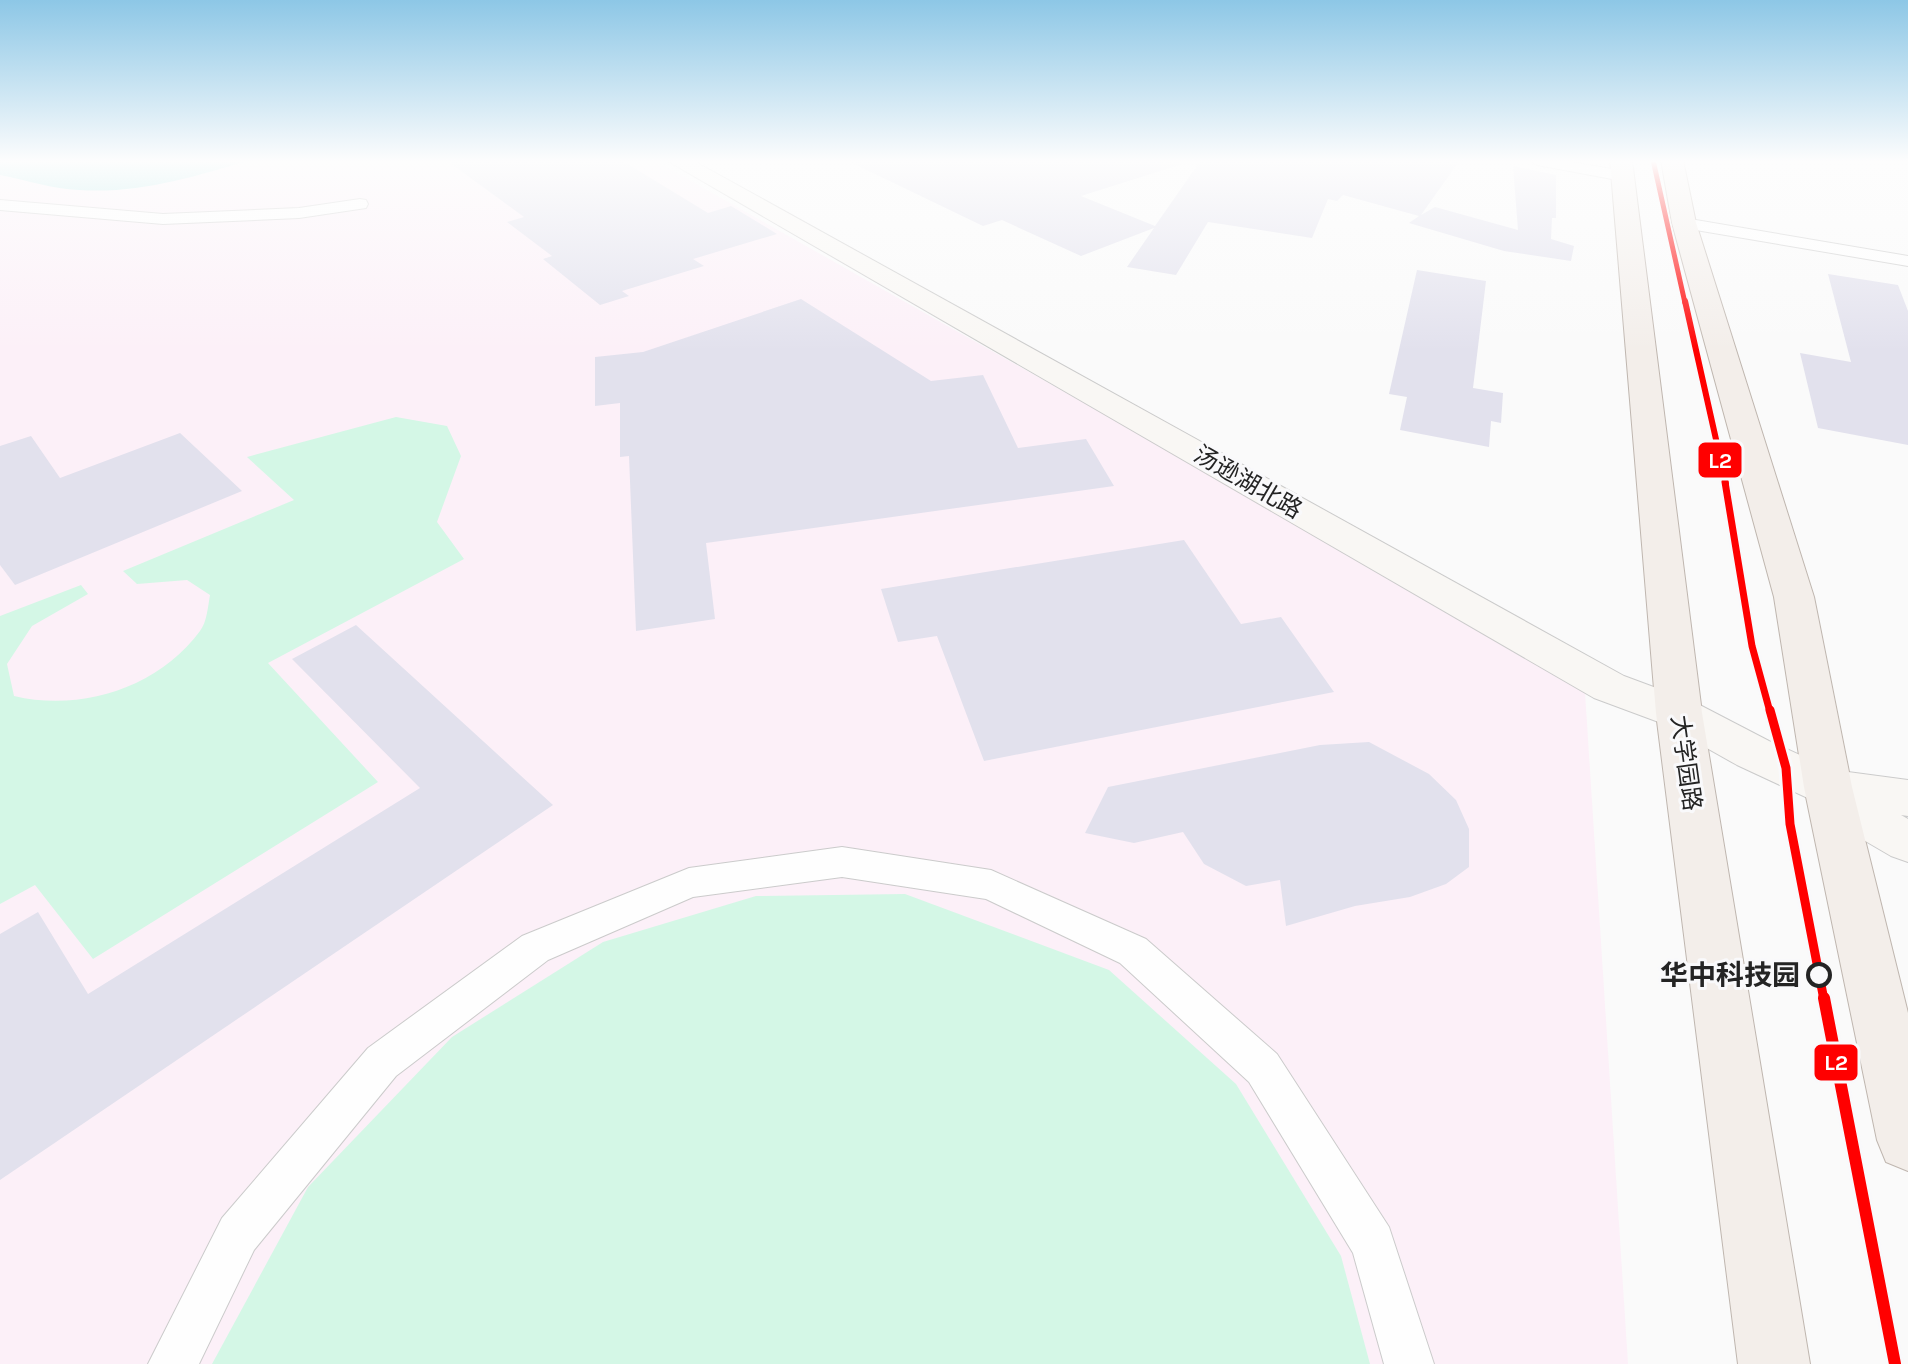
<svg xmlns="http://www.w3.org/2000/svg" width="1908" height="1364" font-family="Karla,'Noto Sans SC',sans-serif">
<rect width="100%" height="100%" fill="#fafafa"/>
<polygon fill="#fcf0f8" points="250,160 654,160 1261,503 1585,692 1628,1364 0,1364 0,175 77,190 128,190 202,174"/>
<g fill="#d4f7e6">
<path d="M396,417l51,9 14,30 -24,66 27,37 -196,104 110,119 -285,177 -58,-74 -35,19v-288l81,-31 7,9 -56,32 -25,38 7,32c67,16 144,-8 186,-65 7,-9 8,-25 10,-36l-23,-15 -50,4 -14,-13 171,-71 -47,-43z"/>
<polygon points="905,894 1109,970 1236,1084 1341,1256 1370,1364 212,1364 308,1187 452,1037 603,942 756,896"/>
</g>
<path fill="#a5e4e4" d="M0,160h250c-56,17 -112,34 -171,30 -26,-1 -53,-10 -79,-15z"/>
<g fill="#e2e1ed">
<polygon points="446,160 621,160 708,213 731,206 777,234 693,259 704,266 622,291 629,296 600,305 543,259 552,256 507,222 524,217"/>
<polygon points="846,160 1178,160 1179,165 1081,196 1155,226 1201,160 1460,160 1421,215 1435,207 1518,230 1513,166 1556,175 1556,218 1552,218 1551,239 1574,246 1571,261 1504,251 1409,223 1419,216 1343,195 1337,201 1328,199 1312,238 1208,222 1176,275 1127,267 1154,228 1081,256 1002,220 983,226"/>
<polygon points="1417,270 1486,281 1473,388 1503,393 1501,423 1491,421 1489,447 1400,430 1407,397 1389,394"/>
<polygon points="1828,274 1898,285 1908,311 1908,445 1818,428 1800,353 1851,362"/>
<polygon points="801,299 931,381 983,375 1018,448 1086,439 1114,486 706,543 715,619 636,631 629,456 620,457 620,403 595,406 595,357 643,352"/>
<polygon points="180,433 242,491 15,585 0,565 0,446 31,436 60,478"/>
<polygon points="1184,540 1241,624 1281,617 1334,692 984,761 937,636 898,642 881,589"/>
<polygon points="356,625 553,805 0,1180 0,934 38,912 88,994 420,788 292,659"/>
<polygon points="1369,742 1429,774 1456,800 1469,829 1469,867 1446,884 1410,897 1355,906 1286,926 1280,880 1246,886 1204,864 1183,832 1134,843 1085,833 1108,787 1320,745"/>
</g>
<g fill="none" stroke-linecap="round" stroke-linejoin="round">
<g stroke="#cbcbcb" stroke-width="2">
<g id="minor">
<polygon points="1530,160 1560,160 1623,171 1631,176 1623,181 1537,165"/>
<polygon points="360,199 366,200 368,204 366,208 299,218 163,224 0,210 0,200 163,214 299,208"/>
<polygon points="1684,218 1908,256 1908,266 1678,227 1675,223"/>
<polygon points="842,847 991,870 1146,939 1277,1054 1389,1227 1434,1364 1384,1364 1353,1253 1249,1082 1120,963 986,899 842,877 693,897 548,960 396,1076 254,1250 199,1364 148,1364 222,1218 368,1048 522,936 689,868"/>
</g>
</g>
<g stroke="#cbcbcb" stroke-width="2">
<polygon id="secondary" points="666,160 692,160 1624,676 1694,702 1769,741 1833,770 1908,780 1908,816 1901,815 1908,819 1908,862 1891,856 1855,835 1812,800 1737,765 1664,724 1594,698"/>
</g>
<g stroke="#bfb6af" stroke-width="2">
<g id="primary">
<polygon points="1610,160 1632,160 1702,713 1810,1364 1738,1364 1656,713"/>
<polygon points="1661,160 1683,160 1696,223 1814,597 1852,787 1908,1013 1908,1171 1886,1162 1877,1140 1804,787 1774,597 1672,223"/>
</g>
</g>
<use href="#minor" fill="#fefefe" fill-rule="evenodd"/>
<use href="#secondary" fill="#f9f7f4" fill-rule="evenodd"/>
<use href="#primary" fill="#f3eeea" fill-rule="evenodd"/>
<g stroke="#f9f9fb" stroke-width="8">
<polyline id="tram-1-far4" points="1653,160 1685,303"/>
</g>
<g stroke="#f9f9fb" stroke-width="10">
<polyline id="tram-1-far3" points="1685,301 1726,484"/>
</g>
<g stroke="#f9f9fb" stroke-width="12">
<polyline id="tram-1-far2" points="1725,482 1752,646 1770,712"/>
</g>
<g stroke="#f9f9fb" stroke-width="15">
<polyline id="tram-1-far1" points="1770,710 1786,768 1790,824 1824,1000"/>
</g>
<g stroke="#f9f9fb" stroke-width="18">
<polyline id="tram-1" points="1824,998 1895,1364"/>
</g>
<use href="#tram-1-far4" stroke="#f00" stroke-width="5"/>
<use href="#tram-1-far3" stroke="#f00" stroke-width="6"/>
<use href="#tram-1-far2" stroke="#f00" stroke-width="7"/>
<use href="#tram-1-far1" stroke="#f00" stroke-width="9"/>
<use href="#tram-1" stroke="#f00" stroke-width="12"/>
</g>
<linearGradient id="sky" x2="0" y2="1"><stop stop-color="#8dc7e6"/><stop offset="0.46" stop-color="#fdfdfd"/><stop offset="1" stop-color="#fdfdfd" stop-opacity="0"/></linearGradient>
<rect width="1908" height="351" fill="url(#sky)"/>
<circle fill="#f9f9fb" stroke="#242424" stroke-width="4" cx="1819" cy="975" r="11"/>
<g text-anchor="middle" dominant-baseline="central" stroke-width="6" stroke-linejoin="round" paint-order="stroke">
<g font-size="24" fill="#242424" stroke="#f9f9fb">
<text transform="translate(1248 482) rotate(30)">汤逊湖北路</text>
<text transform="translate(1686 763) rotate(82)">大学园路</text>
</g>
<g font-size="28" font-weight="bold" fill="#242424" stroke="#f9f9fb" text-anchor="end">
<text x="1800" y="975">华中科技园</text>
</g>
</g>
<g stroke="#f9f9fb" stroke-width="3">
<rect x="1697" y="441" width="46" height="38" rx="8" fill="#f00"/>
<rect x="1813" y="1043" width="46" height="39" rx="8" fill="#f00"/>
</g>
<g font-size="22" text-anchor="middle" font-weight="bold" fill="#fff">
<text x="1720" y="468">L2</text>
<text x="1836" y="1070">L2</text>
</g>
</svg>
